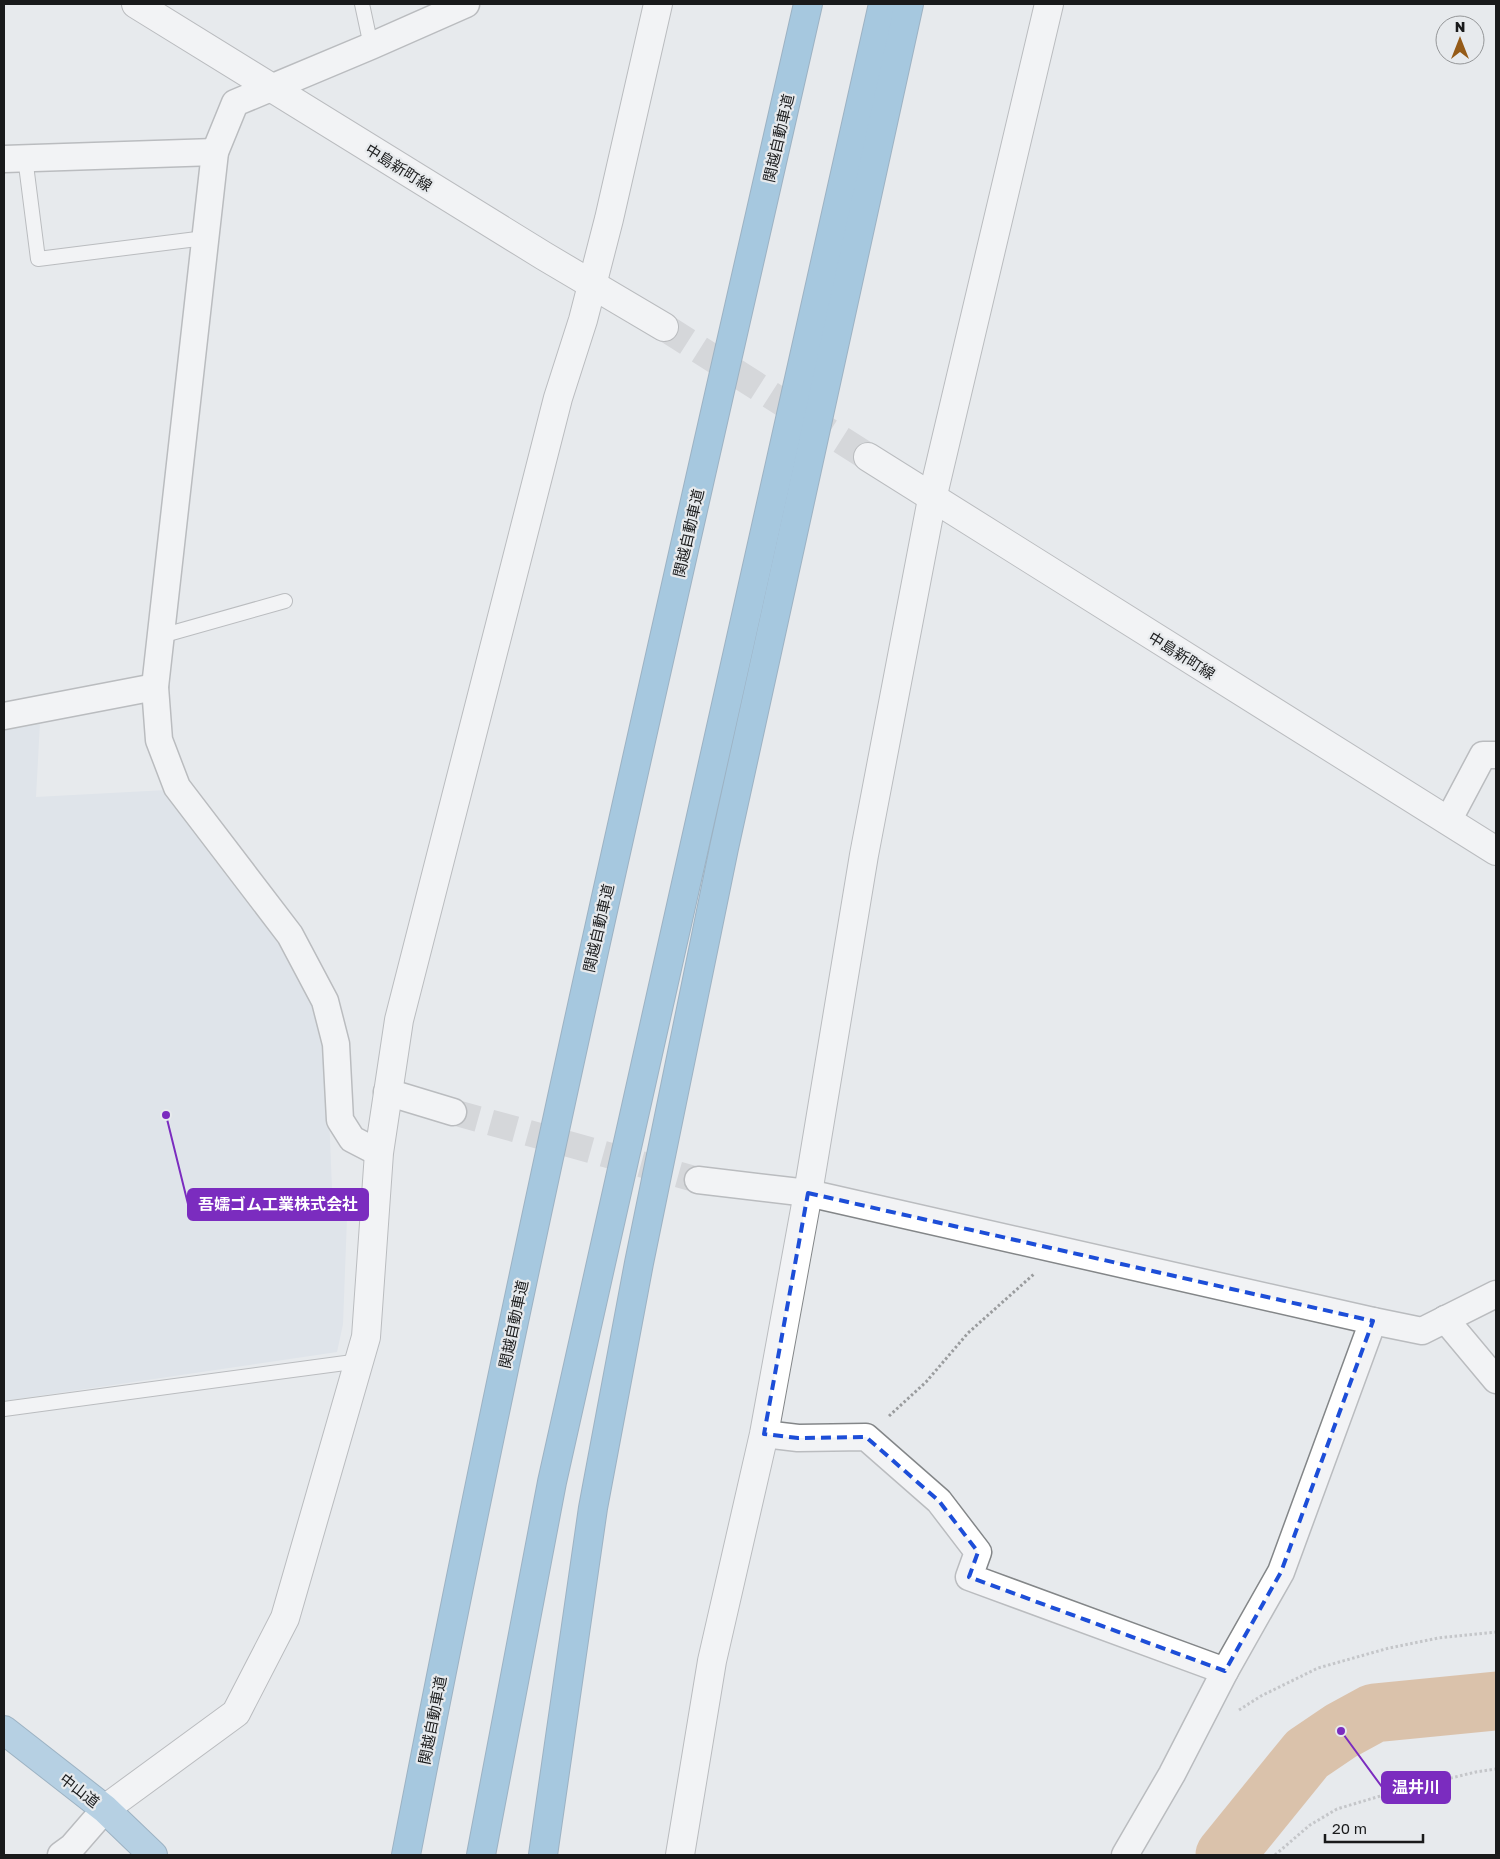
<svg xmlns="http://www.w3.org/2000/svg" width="1500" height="1859" font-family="'Golos Text','Noto Sans JP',sans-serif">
<rect width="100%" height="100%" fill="#e7eaed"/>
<polygon fill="#d4dee6" points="40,722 36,797 167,790 280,941 312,1000 326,1041 332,1189 348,1191 343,1324 337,1352 4,1401 4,728"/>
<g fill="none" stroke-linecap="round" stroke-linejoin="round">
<polyline stroke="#cb935c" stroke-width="59" points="1225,1855 1307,1754 1341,1731 1374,1713 1496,1701"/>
<polyline stroke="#bec0c3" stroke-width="26" stroke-dasharray="26 13" stroke-linecap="butt" points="453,1112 698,1180"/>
<polyline stroke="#bec0c3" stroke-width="28" stroke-dasharray="28 14" stroke-linecap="butt" points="664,327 868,457"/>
<g stroke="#838688" stroke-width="16">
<g id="service">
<polyline points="362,4 371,46"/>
<polyline points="25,157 38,259 205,238"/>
<polyline points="161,636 285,601"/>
<polyline points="4,1409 360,1361"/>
</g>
</g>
<g stroke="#838688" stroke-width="29">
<g id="minor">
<polyline points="4,159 215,152"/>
<polyline points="4,716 155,687"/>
<polyline points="1448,821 1483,755 1496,755"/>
<polyline points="387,1092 453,1112"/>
<polyline points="379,1153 352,1139 340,1120 336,1044 325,1001 290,935 177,787 159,740 155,687 215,152 235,103 371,46 466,4"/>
<polyline points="698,1180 808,1193 1373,1321 1422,1331 1496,1294"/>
<polyline points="1445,1319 1496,1380"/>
<polyline points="764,1434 798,1438 866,1437 939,1501 978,1552 969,1577 1225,1671"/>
<polyline points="61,1855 72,1847 105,1809"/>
<polyline points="1125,1855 1172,1774 1225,1671 1281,1572 1373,1321"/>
</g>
</g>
<g stroke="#838688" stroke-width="30">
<g id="tertiary">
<polyline points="105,1809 236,1713 285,1618 366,1337 379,1153 399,1020 558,398 583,320 609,219 658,4"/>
<polyline points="680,1855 712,1661 764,1434 808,1193 864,855 932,499 1049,4"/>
</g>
</g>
<g stroke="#838688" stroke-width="30">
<g id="secondary">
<polyline points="136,4 544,256 664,327"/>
<polyline points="868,457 1496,851"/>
</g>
</g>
<g stroke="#427090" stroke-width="30">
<polyline id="trunk" points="4,1730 105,1809 153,1855"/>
</g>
<g stroke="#427090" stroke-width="30">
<g id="motorway">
<path d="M406,1855c119,-620 262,-1235 402,-1851"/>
<polyline points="481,1855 552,1482 883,4"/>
<polyline points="543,1855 593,1508 639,1263 724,848 909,4"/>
</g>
</g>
<g stroke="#9a9c9e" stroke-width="3" stroke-dasharray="2.5 2.5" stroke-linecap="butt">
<polyline points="889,1416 926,1382 968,1333 1034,1274"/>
<polyline points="1239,1710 1261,1696 1318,1668 1389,1648 1438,1638 1496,1632"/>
<polyline points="1275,1855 1310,1825 1337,1809 1397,1791 1476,1772 1496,1769"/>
</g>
<use href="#service" stroke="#fff" stroke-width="14"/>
<use href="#minor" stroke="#fff" stroke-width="26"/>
<use href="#tertiary" stroke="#fff" stroke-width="28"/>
<use href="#secondary" stroke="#fff" stroke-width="28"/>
<use href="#trunk" stroke="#7ab2d8" stroke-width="28"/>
<use href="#motorway" stroke="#589fcf" stroke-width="28"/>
</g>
<path d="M0 0H1500V1859H0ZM808,1193l565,128 -92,251 -56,99 -256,-94 9,-25 -39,-51 -73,-64 -68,1 -34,-4z" fill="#e7eaed" fill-opacity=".55" fill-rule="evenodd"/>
<path fill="none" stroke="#1d4ed8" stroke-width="4" stroke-dasharray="10 6" stroke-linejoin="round" d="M808,1193l565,128 -92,251 -56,99 -256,-94 9,-25 -39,-51 -73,-64 -68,1 -34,-4z"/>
<g text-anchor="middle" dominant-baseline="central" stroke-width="4.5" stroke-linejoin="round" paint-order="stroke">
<g font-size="15" fill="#191a1b" stroke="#e7eaed">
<text transform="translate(778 138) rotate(-77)">関越自動車道</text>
<text transform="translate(399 167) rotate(32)">中島新町線</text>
<text transform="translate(688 533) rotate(-77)">関越自動車道</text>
<text transform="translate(1182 655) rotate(32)">中島新町線</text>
<text transform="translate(598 928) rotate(-77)">関越自動車道</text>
<text transform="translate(513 1324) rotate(-78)">関越自動車道</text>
<text transform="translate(432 1720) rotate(-79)">関越自動車道</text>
<text transform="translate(80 1790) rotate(38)">中山道</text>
</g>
</g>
<path fill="none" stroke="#7b2cbf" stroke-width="2" d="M166 1115L188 1204M1341 1731L1382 1787"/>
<g fill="#7b2cbf" stroke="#e7eaed" stroke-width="2">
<circle cx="166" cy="1115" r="5"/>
<circle cx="1341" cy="1731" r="5"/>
</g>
<g fill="#7b2cbf" stroke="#7b2cbf" stroke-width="2">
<rect x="188" y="1189" width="180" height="31" rx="5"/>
<rect x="1382" y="1772" width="68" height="31" rx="5"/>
</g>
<g font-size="16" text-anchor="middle" font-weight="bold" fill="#fff">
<text x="278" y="1210">吾嬬ゴム工業株式会社</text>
<text x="1416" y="1793">温井川</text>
</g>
<rect width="1500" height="1859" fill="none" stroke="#191a1b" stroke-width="10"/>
<g transform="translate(1460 40)"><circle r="24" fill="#e7eaed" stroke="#959799"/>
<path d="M0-4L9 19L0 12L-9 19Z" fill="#955b18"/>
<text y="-8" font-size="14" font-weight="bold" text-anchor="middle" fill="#191a1b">N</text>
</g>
<path d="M1325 1834v8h98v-8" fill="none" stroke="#191a1b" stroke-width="2.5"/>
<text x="1332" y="1834" font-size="15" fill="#191a1b" stroke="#e7eaed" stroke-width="4" paint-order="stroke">20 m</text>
</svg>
